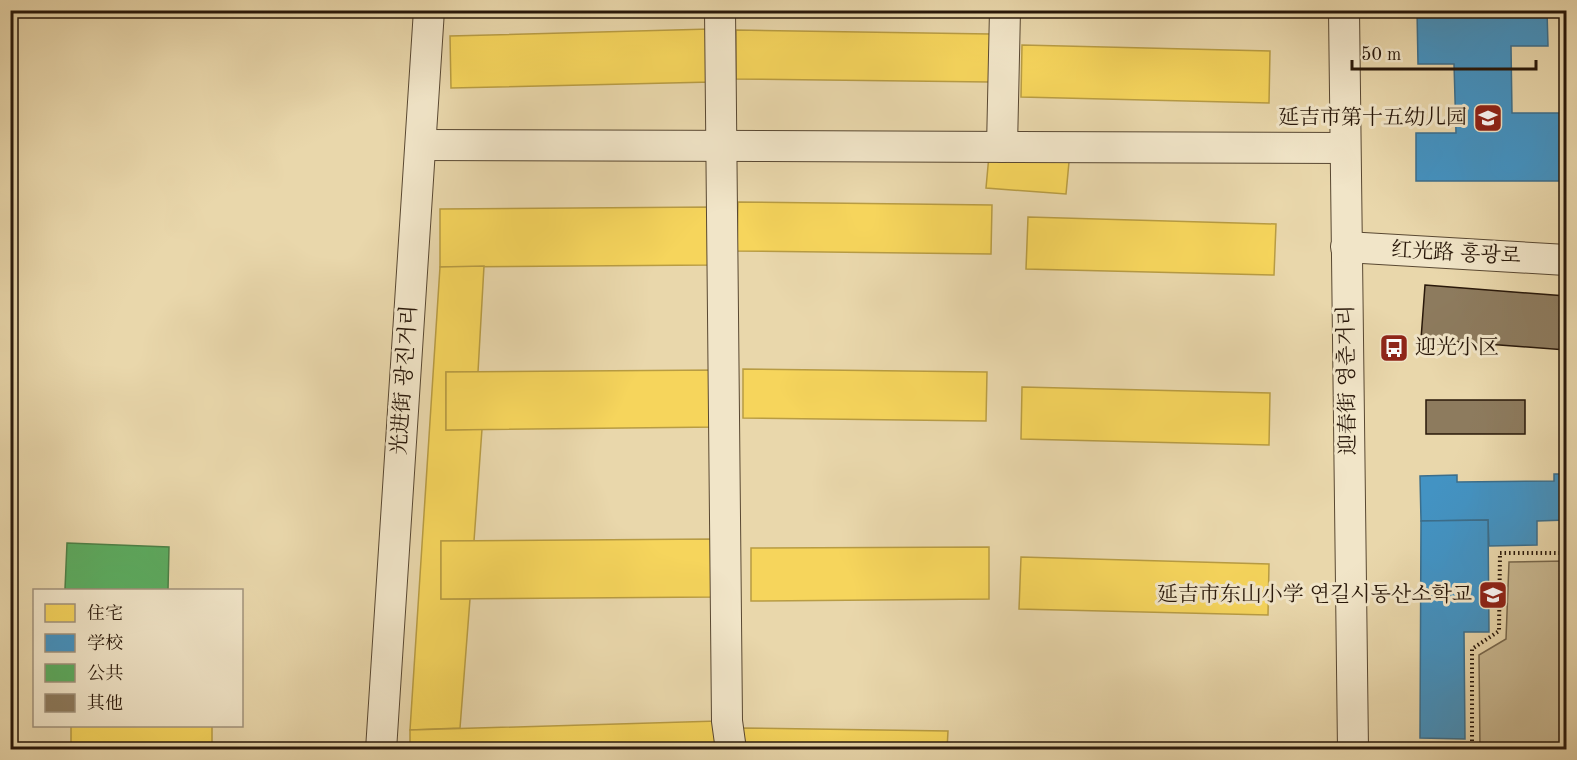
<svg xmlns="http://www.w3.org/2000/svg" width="1577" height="760" font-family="'Old Standard TT','Noto Serif SC','Noto Serif KR',serif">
<rect width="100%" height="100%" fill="#e9d7ab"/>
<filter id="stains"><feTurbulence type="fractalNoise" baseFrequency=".00333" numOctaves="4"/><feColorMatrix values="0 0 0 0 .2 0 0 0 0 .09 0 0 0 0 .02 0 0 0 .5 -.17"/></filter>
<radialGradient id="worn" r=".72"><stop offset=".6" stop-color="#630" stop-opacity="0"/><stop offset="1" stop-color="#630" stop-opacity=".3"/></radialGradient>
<polygon fill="#c8b790" stroke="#78684d" stroke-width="1.5" points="1566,561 1566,749 1480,749 1479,655 1506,639 1509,562"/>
<g fill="#f6d55c" stroke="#b89c43" stroke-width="1.5">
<polygon points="710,29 712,82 451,88 450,36"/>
<polygon points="736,30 990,34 989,82 736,79"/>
<polygon points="1022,45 1270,51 1269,103 1021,97"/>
<polygon points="989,155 1069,162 1066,194 986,188"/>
<polygon points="738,202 992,205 991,254 737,251"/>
<polygon points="712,207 712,265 440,267 440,209"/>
<polygon points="1028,217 1276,224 1274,275 1026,269"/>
<polygon points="484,266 478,372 446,372 446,430 482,429 474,541 441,541 441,599 470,599 460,728 410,730 440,267"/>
<polygon points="743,369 987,372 986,421 743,418"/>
<polygon points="718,370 718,427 446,430 446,372"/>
<polygon points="1022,387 1270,393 1269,445 1021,439"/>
<polygon points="713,539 713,597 441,599 441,541"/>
<polygon points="989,547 989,599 751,601 751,548"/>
<polygon points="1021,557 1269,564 1268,615 1019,609"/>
<polygon points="718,721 718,750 410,750 410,730"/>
<rect x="71" y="726" width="141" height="22"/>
<polygon points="743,728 948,731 947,750 742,750"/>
<polygon points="981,743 1269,747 1269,750 981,750"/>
</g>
<g fill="#4393c3" stroke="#3b6e8c" stroke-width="1.5">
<polygon points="1417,10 1547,10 1548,46 1511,46 1512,113 1566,113 1566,181 1416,181 1416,133 1456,133 1454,64 1418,64"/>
<polygon points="1554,474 1566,474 1566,520 1537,521 1537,545 1489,546 1488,520 1421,521 1420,476 1457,475 1457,482 1554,481"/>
<polygon points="1488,520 1489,632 1464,632 1465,739 1420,738 1421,521"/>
</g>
<polygon fill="#5aae61" stroke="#4b8147" stroke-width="1.5" points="67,543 169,547 168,590 65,589"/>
<g fill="#8d7b5e" stroke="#29180a" stroke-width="1.5">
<polygon points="1425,285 1566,296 1566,350 1421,339"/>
<rect x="1426" y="400" width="99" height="34"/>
</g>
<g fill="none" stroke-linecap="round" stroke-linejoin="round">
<g stroke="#594832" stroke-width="32">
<g id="minor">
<polyline points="720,10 727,721 731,750"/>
<polyline points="1344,10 1353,750"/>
<polyline points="421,145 1345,148"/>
<polyline points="1002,147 1005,10"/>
<polyline points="1346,247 1566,260"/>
<polyline points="381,750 429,10"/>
</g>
</g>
<polyline stroke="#29180a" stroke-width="4" stroke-dasharray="1.5 3" stroke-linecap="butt" points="1472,750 1472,649 1499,631 1500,553 1566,553"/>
<use href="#minor" stroke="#f1e5c8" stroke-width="30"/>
</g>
<defs>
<g id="school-square" transform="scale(1.5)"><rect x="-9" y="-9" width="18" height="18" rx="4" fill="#8f2418" stroke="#f1e5c8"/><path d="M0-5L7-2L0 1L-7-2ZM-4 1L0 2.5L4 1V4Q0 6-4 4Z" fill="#fff"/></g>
<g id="bus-square" transform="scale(1.5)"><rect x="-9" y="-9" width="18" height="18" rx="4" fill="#8f2418" stroke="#f1e5c8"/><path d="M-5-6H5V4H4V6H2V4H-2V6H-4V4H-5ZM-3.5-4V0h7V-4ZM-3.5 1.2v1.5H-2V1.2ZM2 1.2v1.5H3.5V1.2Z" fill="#fff"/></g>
</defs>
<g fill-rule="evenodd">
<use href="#school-square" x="1488" y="118"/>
<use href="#bus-square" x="1394" y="348"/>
<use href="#school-square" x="1493" y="595"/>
</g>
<g text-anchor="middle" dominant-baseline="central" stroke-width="6" stroke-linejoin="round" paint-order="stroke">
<g font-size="21" fill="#29180a" stroke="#f1e5c8" text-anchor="end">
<text x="1467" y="118">延吉市第十五幼儿园</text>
<text x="1415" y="348" text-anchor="start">迎光小区</text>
<text x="1472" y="595">延吉市东山小学 연길시동산소학교</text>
</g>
<g font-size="21" fill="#29180a" stroke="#f1e5c8">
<text transform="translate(1456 254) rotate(3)">红光路 홍광로</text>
<text transform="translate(405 380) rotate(-86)">光进街 광진거리</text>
<text transform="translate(1348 380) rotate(-91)">迎春街 영춘거리</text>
</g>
</g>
<rect width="1577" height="760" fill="none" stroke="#e9d7ab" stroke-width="36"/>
<rect x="12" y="12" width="1553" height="736" fill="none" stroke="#29180a" stroke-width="3"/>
<rect x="18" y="18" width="1541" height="724" fill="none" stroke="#29180a" stroke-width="1.5"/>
<rect x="33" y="589" width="210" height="138" fill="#f1e5c8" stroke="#a1937c" stroke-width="1.5"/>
<rect x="45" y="604" width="30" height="18" fill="#f6d55c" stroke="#a1937c" stroke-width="1.5"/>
<text x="87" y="619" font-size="18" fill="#29180a">住宅</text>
<rect x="45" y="634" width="30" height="18" fill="#4393c3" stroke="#a1937c" stroke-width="1.5"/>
<text x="87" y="649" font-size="18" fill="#29180a">学校</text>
<rect x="45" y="664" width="30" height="18" fill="#5aae61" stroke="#a1937c" stroke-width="1.5"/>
<text x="87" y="679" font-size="18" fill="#29180a">公共</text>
<rect x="45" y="694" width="30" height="18" fill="#8d7b5e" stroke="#a1937c" stroke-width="1.5"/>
<text x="87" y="709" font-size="18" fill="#29180a">其他</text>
<path d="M1352 60v9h184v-9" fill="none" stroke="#29180a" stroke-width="3"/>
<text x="1361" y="60" font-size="18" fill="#29180a" stroke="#f1e5c8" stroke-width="4.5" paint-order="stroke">50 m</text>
<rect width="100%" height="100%" filter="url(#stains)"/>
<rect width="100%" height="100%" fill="url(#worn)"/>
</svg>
